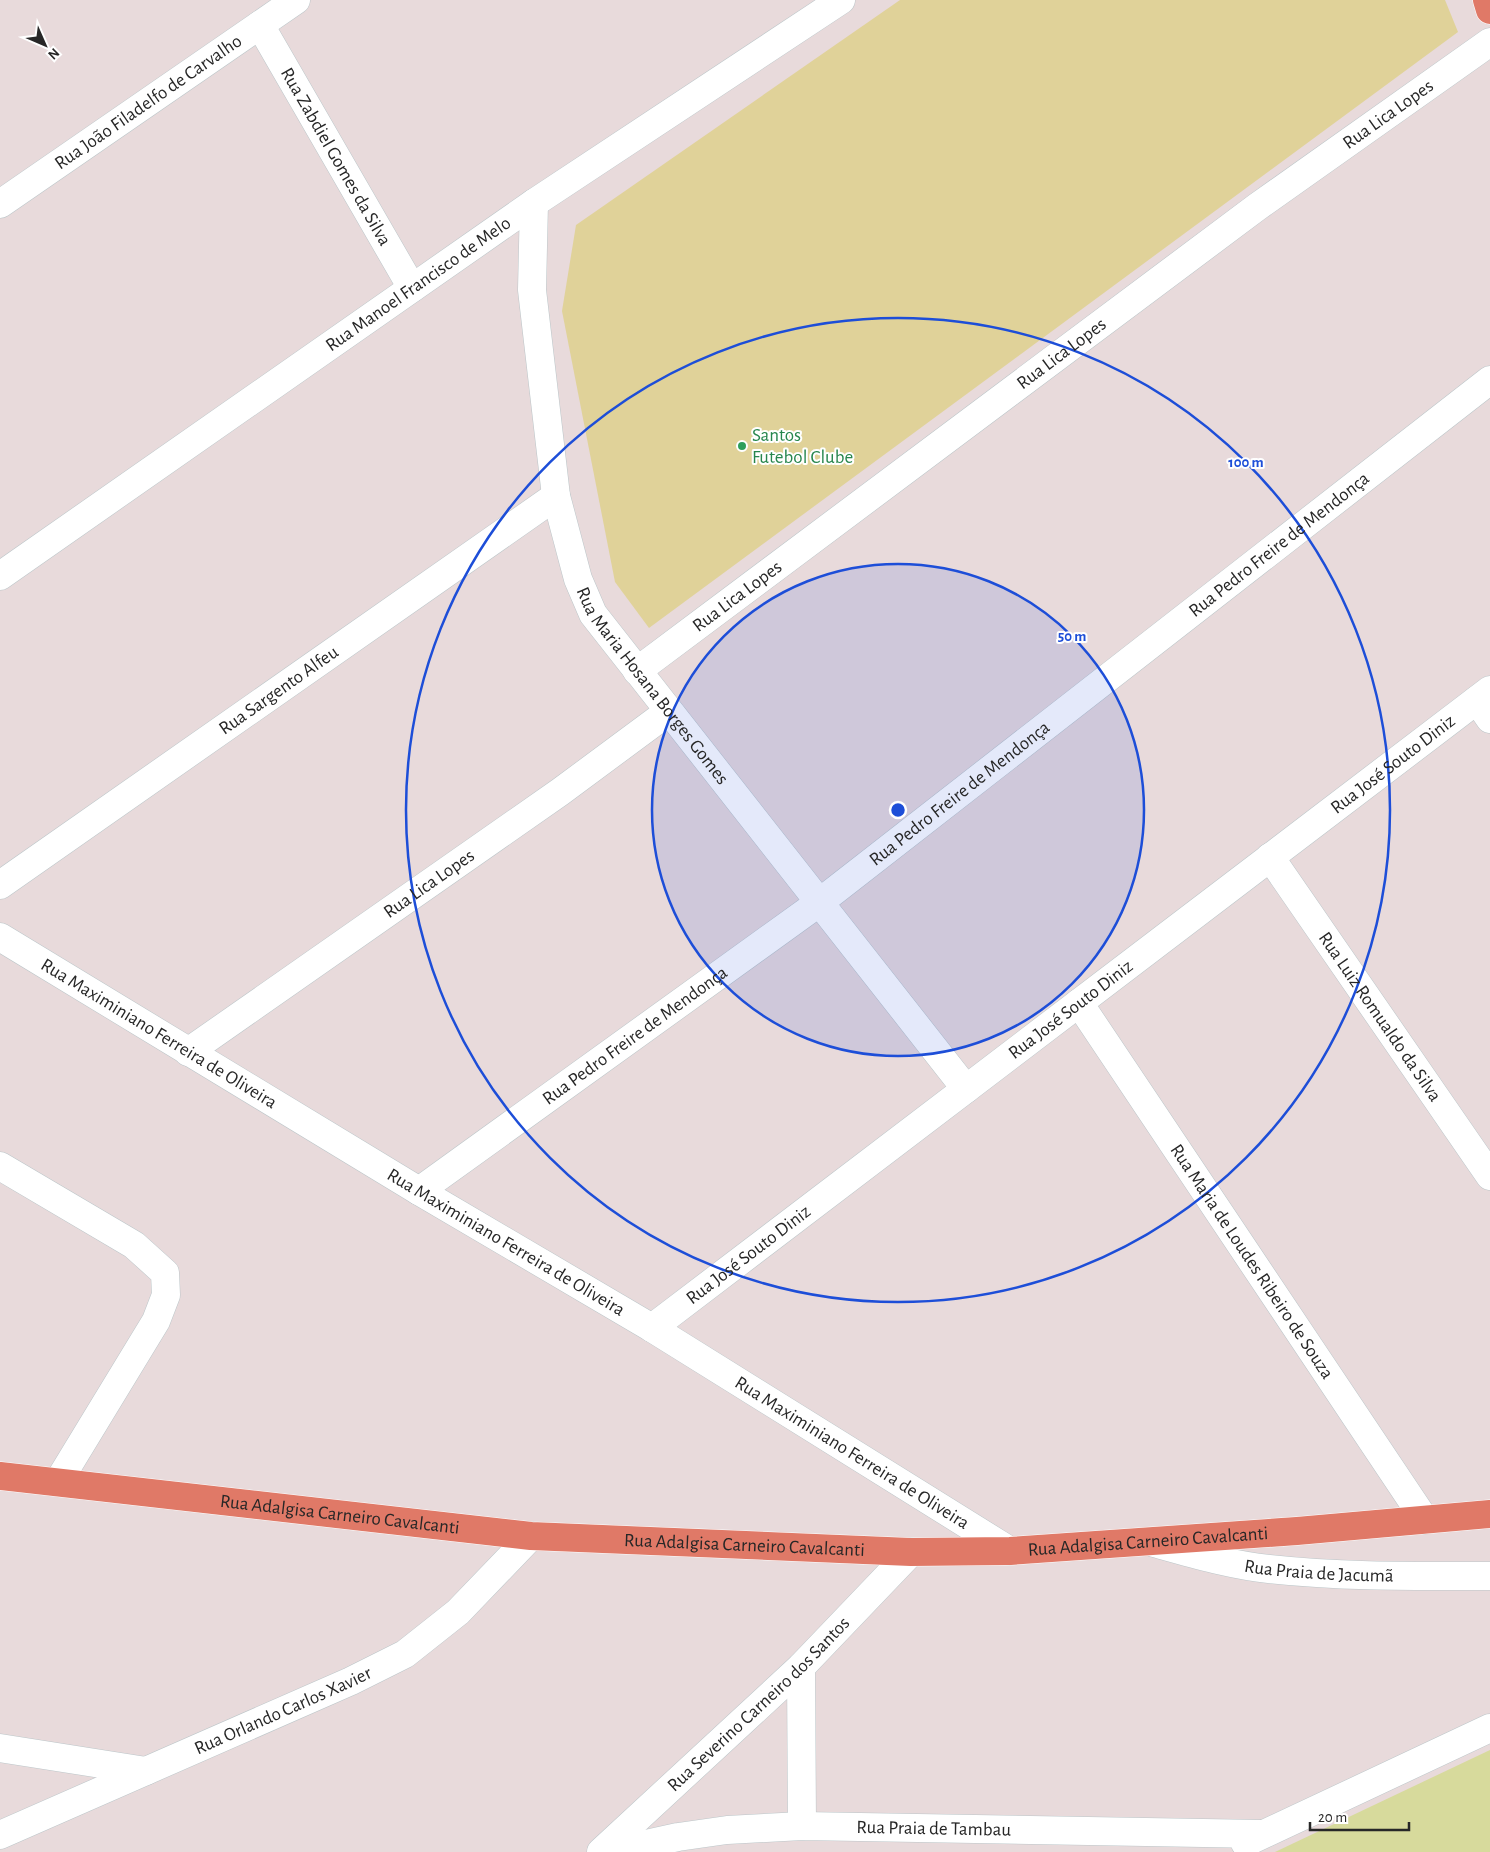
<svg xmlns="http://www.w3.org/2000/svg" width="1490" height="1852" font-family="'Alegreya Sans',sans-serif">
<rect width="100%" height="100%" fill="#e8dadb"/>
<polygon fill="#d7da9c" points="1490,1750 1490,1852 1275,1852"/>
<polygon fill="#e0d299" points="900,0 1445,0 1458,32 649,628 615,582 562,311 576,225"/>
<g fill="none" stroke-linecap="round" stroke-linejoin="round">
<g stroke="#bcc6c9" stroke-width="29">
<g id="minor">
<path id="s1" d="M260,25l152,263"/>
<path id="s2" d="M534,203l-2,87 24,206 22,83 15,35 373,475"/>
<path id="s3" d="M0,204l296,-204"/>
<path id="s4" d="M0,576l534,-373 307,-203"/>
<path id="s5" d="M637,671l620,-464 233,-165"/>
<polyline points="1477,700 1490,719"/>
<path id="s6" d="M1270,857l220,319"/>
<path id="s7" d="M0,885l556,-389"/>
<path id="s8" d="M0,937l419,254 233,137 358,223"/>
<path id="s9" d="M1079,1003l346,517"/>
<path id="s10" d="M188,1052l372,-260 108,-80"/>
<polyline points="0,1166 134,1245 165,1273 166,1295 156,1321 58,1482"/>
<path id="s11" d="M419,1191l401,-289 670,-522"/>
<path id="s12" d="M652,1328l838,-638"/>
<path id="s13" d="M1154,1543c37,10 76,22 115,26 73,8 148,7 221,7"/>
<polyline points="801,1667 802,1826"/>
<polyline points="0,1748 146,1771"/>
<path id="s14" d="M0,1835l351,-154 54,-27 53,-42 73,-76"/>
<polyline points="1245,1843 1490,1728"/>
<path id="s15" d="M601,1852l200,-185 110,-115"/>
<path id="s16" d="M610,1852l68,-15 49,-7 75,-4 459,8"/>
</g>
</g>
<g stroke="#fff" stroke-width="29">
<g id="major">
<polyline points="1487,0 1490,10"/>
<path id="s17" d="M0,1476l531,60 380,16 99,-1 287,-20 193,-17"/>
</g>
</g>
<use href="#minor" stroke="#fff" stroke-width="28"/>
<use href="#major" stroke="#e07967" stroke-width="28"/>
</g>
<circle cx="898" cy="810" r="246" fill="#1d4ed8" fill-opacity=".12"/>
<g fill="none" stroke="#1d4ed8" stroke-width="2.5">
<circle cx="898" cy="810" r="246"/>
<circle cx="898" cy="810" r="492"/>
</g>
<circle fill="#2e9e5b" stroke="#fff" stroke-width="2" cx="742" cy="446" r="5"/>
<g text-anchor="middle" dominant-baseline="central" stroke-width="4" stroke-linejoin="round" paint-order="stroke">
<g font-size="19" fill="#272727" stroke="#fff">
<text stroke="none"><textPath href="#s3" startOffset="180">Rua João Filadelfo de Carvalho</textPath></text>
<text stroke="none"><textPath href="#s5" startOffset="935">Rua Lica Lopes</textPath></text>
<text stroke="none"><textPath href="#s1" startOffset="152">Rua Zabdiel Gomes da Silva</textPath></text>
<text stroke="none"><textPath href="#s4" startOffset="510">Rua Manoel Francisco de Melo</textPath></text>
<text stroke="none"><textPath href="#s5" startOffset="530">Rua Lica Lopes</textPath></text>
<text stroke="none"><textPath href="#s11" startOffset="1076">Rua Pedro Freire de Mendonça</textPath></text>
<text stroke="none"><textPath href="#s5" startOffset="125">Rua Lica Lopes</textPath></text>
<text stroke="none"><textPath href="#s2" startOffset="511">Rua Maria Hosana Borges Gomes</textPath></text>
<text stroke="none"><textPath href="#s7" startOffset="340">Rua Sargento Alfeu</textPath></text>
<text stroke="none"><textPath href="#s12" startOffset="931">Rua José Souto Diniz</textPath></text>
<text stroke="none"><textPath href="#s11" startOffset="671">Rua Pedro Freire de Mendonça</textPath></text>
<text stroke="none"><textPath href="#s10" startOffset="294">Rua Lica Lopes</textPath></text>
<text stroke="none"><textPath href="#s12" startOffset="526">Rua José Souto Diniz</textPath></text>
<text stroke="none"><textPath href="#s6" startOffset="194">Rua Luiz Romualdo da Silva</textPath></text>
<text stroke="none"><textPath href="#s8" startOffset="186">Rua Maximiniano Ferreira de Oliveira</textPath></text>
<text stroke="none"><textPath href="#s11" startOffset="266">Rua Pedro Freire de Mendonça</textPath></text>
<text stroke="none"><textPath href="#s8" startOffset="591">Rua Maximiniano Ferreira de Oliveira</textPath></text>
<text stroke="none"><textPath href="#s12" startOffset="121">Rua José Souto Diniz</textPath></text>
<text stroke="none"><textPath href="#s9" startOffset="311">Rua Maria de Loudes Ribeiro de Souza</textPath></text>
<text stroke="none"><textPath href="#s8" startOffset="996">Rua Maximiniano Ferreira de Oliveira</textPath></text>
<text stroke="none"><textPath href="#s17" startOffset="342">Rua Adalgisa Carneiro Cavalcanti</textPath></text>
<text stroke="none"><textPath href="#s17" startOffset="1152">Rua Adalgisa Carneiro Cavalcanti</textPath></text>
<text stroke="none"><textPath href="#s17" startOffset="748">Rua Adalgisa Carneiro Cavalcanti</textPath></text>
<text stroke="none"><textPath href="#s13" startOffset="168">Rua Praia de Jacumã</textPath></text>
<text stroke="none"><textPath href="#s15" startOffset="216">Rua Severino Carneiro dos Santos</textPath></text>
<text stroke="none"><textPath href="#s14" startOffset="309">Rua Orlando Carlos Xavier</textPath></text>
<text stroke="none"><textPath href="#s16" startOffset="326">Rua Praia de Tambau</textPath></text>
</g>
<g font-size="19" fill="#27864d" stroke="#fff" text-anchor="start">
<text x="752" y="435">Santos<tspan x="752" dy="22">Futebol Clube</tspan></text>
</g>
</g>
<circle cx="898" cy="810" r="8" fill="#1d4ed8" stroke="#fff" stroke-width="2.5"/>
<g font-size="15" text-anchor="middle" font-weight="bold" fill="#1d4ed8" stroke="#fff" stroke-width="4" stroke-linejoin="round" paint-order="stroke">
<text x="1246" y="467">100 m</text>
<text x="1072" y="641">50 m</text>
</g>
<g transform="translate(45 45) rotate(135)" stroke="#ffffff" stroke-width="4" paint-order="stroke">
<path d="M0-4L9 19L0 12L-9 19Z" fill="#272727"/>
<text y="-8" font-size="14" font-weight="bold" text-anchor="middle" fill="#272727">N</text>
</g>
<path d="M1310 1822v8h99v-8" fill="none" stroke="#272727" stroke-width="2.5"/>
<text x="1318" y="1822" font-size="15" fill="#272727" stroke="#ffffff" stroke-width="4" paint-order="stroke">20 m</text>
</svg>
